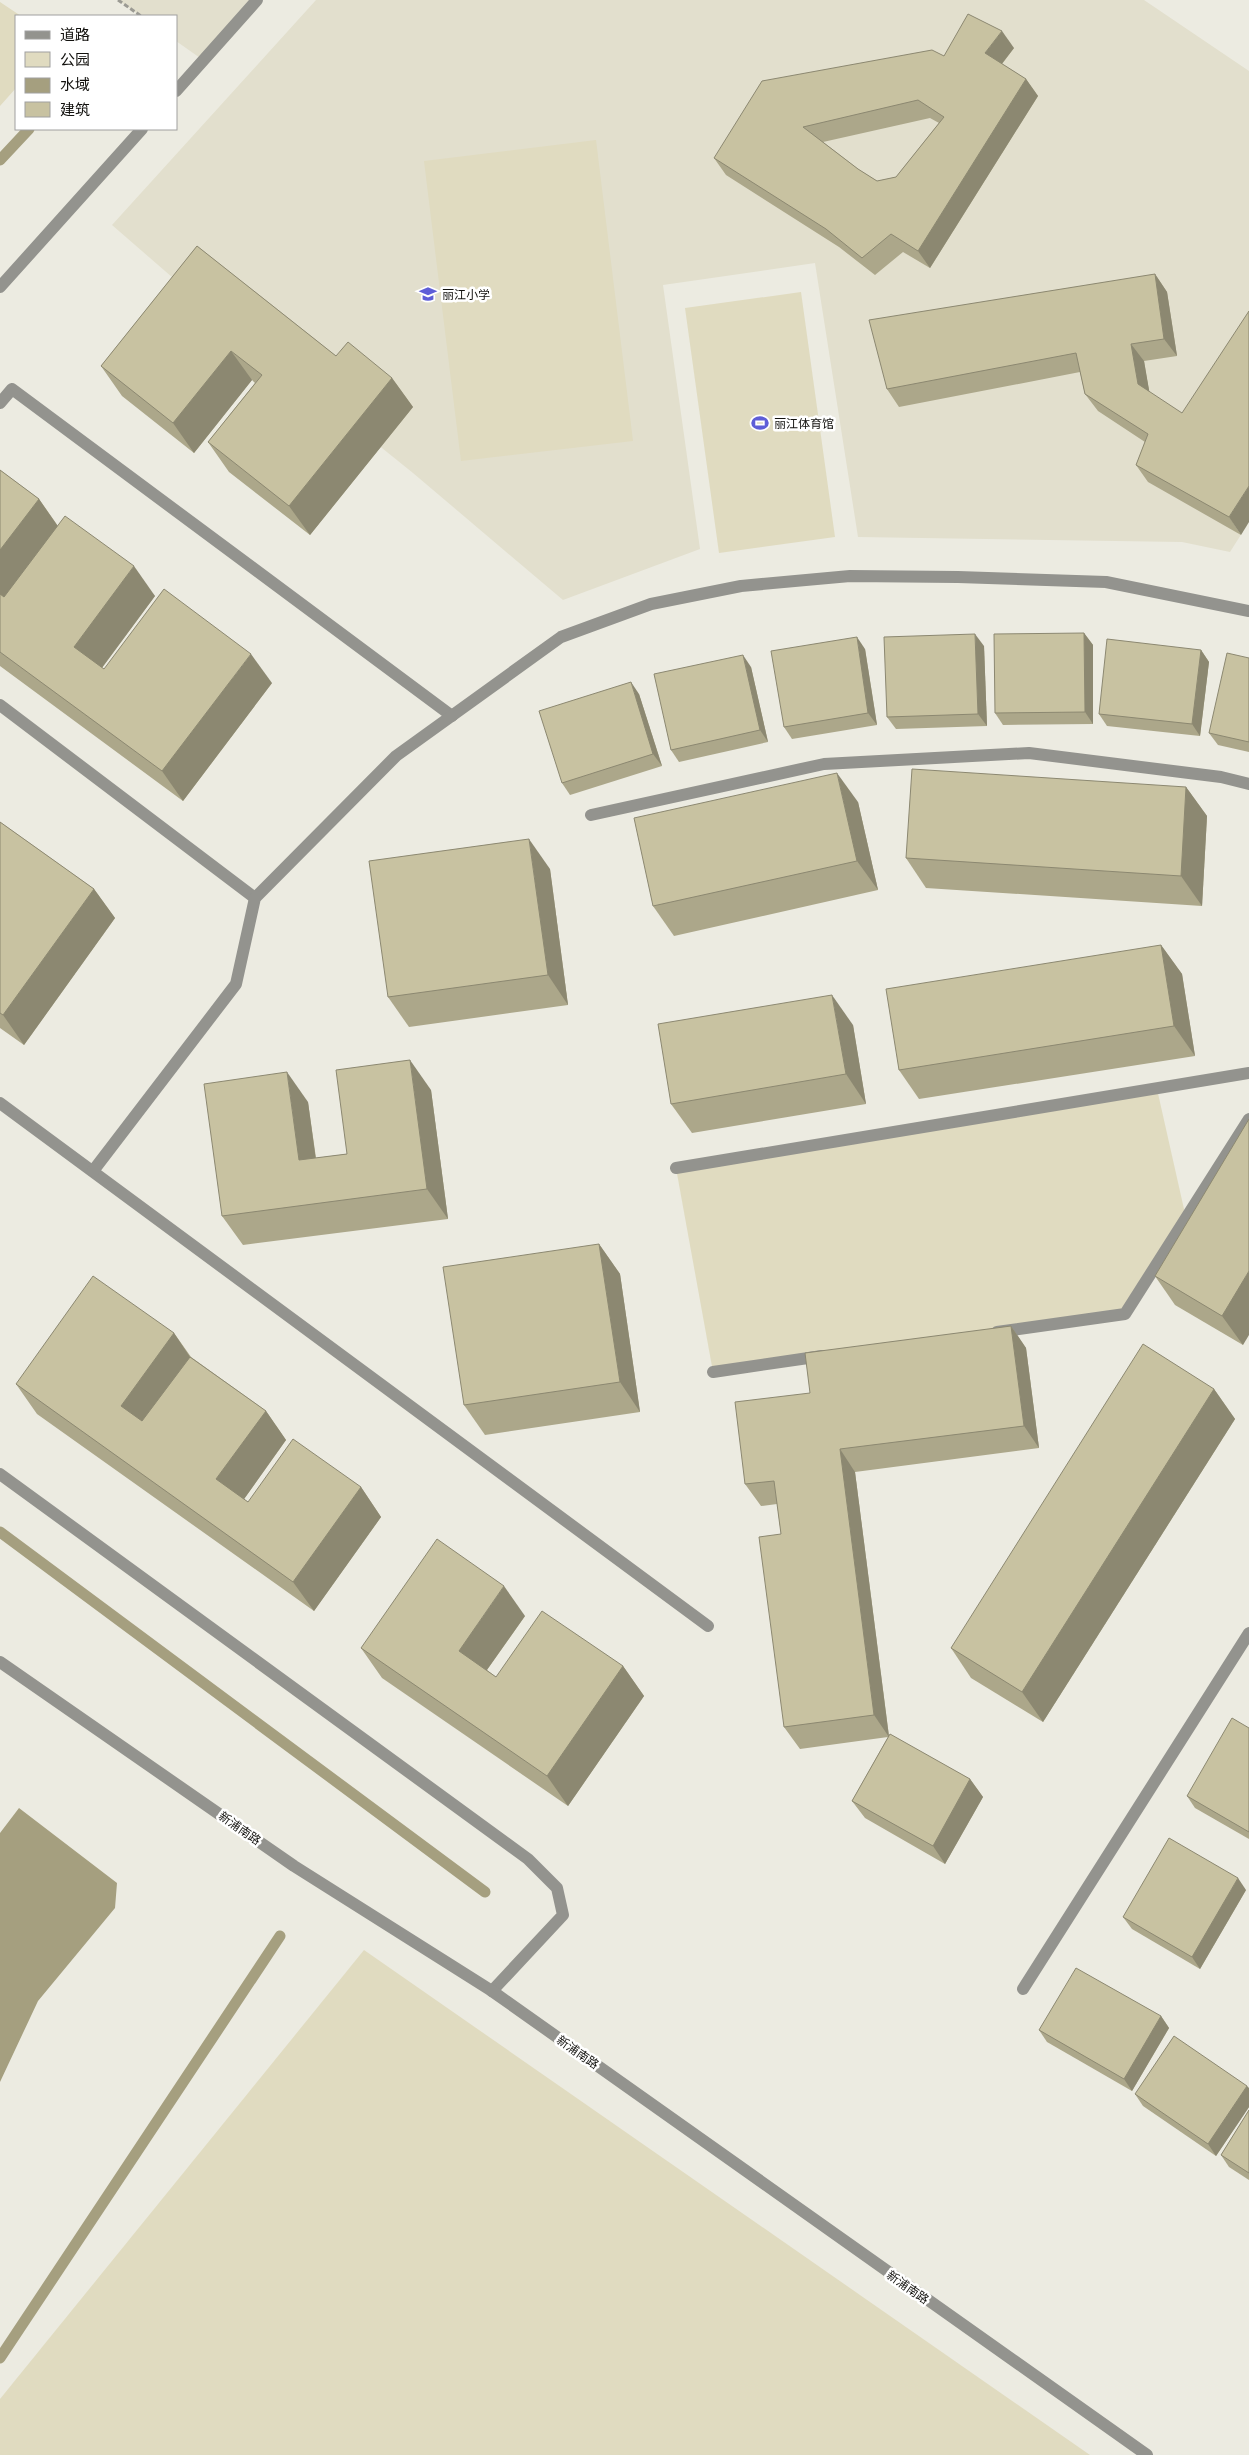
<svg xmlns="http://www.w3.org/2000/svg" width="1249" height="2455" font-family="'Open Sans','Noto Sans SC',sans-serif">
<rect width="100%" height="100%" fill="#ecebe1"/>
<g fill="#e2dfcd">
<polygon points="118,0 257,0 203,60 176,41 176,16 141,16"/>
<polygon points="316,0 1144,0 1249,71 1249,522 1230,552 1182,542 858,537 815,263 663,285 700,549 563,600 413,473 203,304 112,225"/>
</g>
<g fill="#e0dbc0">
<polygon points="0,2 21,16 16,16 16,88 0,106"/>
<polygon points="596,140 633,441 461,461 424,161"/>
<polygon points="801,292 835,537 719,553 685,308"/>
<polygon points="1157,1089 1186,1218 1125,1314 713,1372 676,1168"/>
<polygon points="364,1950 1090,2455 0,2455 0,2399"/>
</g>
<polygon fill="#a59f7f" points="19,1808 117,1883 115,1908 38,2001 0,2082 0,1833"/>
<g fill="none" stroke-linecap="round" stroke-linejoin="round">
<g stroke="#a59f7f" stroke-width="11">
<polyline points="0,160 29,129"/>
<polyline points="0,1532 485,1892"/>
<polyline points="0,2358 280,1936"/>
</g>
<polyline stroke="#9b9a93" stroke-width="3" stroke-dasharray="5 2.5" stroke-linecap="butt" points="118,0 141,16"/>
<g stroke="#93938e" stroke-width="12">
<polyline points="176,91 257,0"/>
<polyline points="0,287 142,129"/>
<polyline points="0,403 12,389 452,716"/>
<polyline points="0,705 255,898"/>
<polyline points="591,815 824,764 1029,753 1221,777 1249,784"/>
<polyline points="0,1103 708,1626"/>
<polyline points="676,1168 1249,1073"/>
<polyline points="93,1171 236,984 255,898 396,756 561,637 651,604 741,586 850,576 958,577 1106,582 1249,611"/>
<polyline points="997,1332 1125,1314 1249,1119"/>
<polyline points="713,1372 822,1356"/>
<polyline points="0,1474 528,1859 557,1888 563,1915 492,1991"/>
<polyline points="0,1662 294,1866 492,1991 1147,2455"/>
<polyline points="1023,1989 1249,1633"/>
</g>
</g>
<g fill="#aca78a" fill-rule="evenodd">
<path d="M1014,48l-12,16 24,15 12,17 -108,172 -27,-16 -28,23 -36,-28 -113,-72 -12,-17 230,-102zM930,118l9,5 -43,54 -19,4 -19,-12 -35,-27z"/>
<polygon points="197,246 336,356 392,378 413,407 310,535 229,472 208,442 255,383 252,380 194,453 122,396 101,366"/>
<polygon points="1155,274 1167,292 1177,356 1144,361 1149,391 1241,535 1148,482 1136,465 1145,442 1098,411 1085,394 1080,372 899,407 887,389"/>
<polygon points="0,470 39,499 58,526 155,596 102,668 104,669 272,683 183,801 0,666"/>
<polygon points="1084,633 1093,645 1093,724 1003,725 995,713"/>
<polygon points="984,646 987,726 896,729 887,717"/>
<polygon points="865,649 877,725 792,739 784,727"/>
<polygon points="1201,650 1209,662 1200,736 1107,726 1099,714"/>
<polygon points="1249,658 1249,752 1218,745 1209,733"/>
<polygon points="751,667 768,742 679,762 671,750"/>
<polygon points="639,694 662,766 570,795 562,783"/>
<polygon points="1186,787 1207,816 1202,906 926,888 906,858"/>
<polygon points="858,802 878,890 674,936 653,906"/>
<polygon points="0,822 94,889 115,918 24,1045 0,1028"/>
<polygon points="550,869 568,1005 409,1027 388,997"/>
<polygon points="1161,945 1182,974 1195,1056 919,1099 899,1070"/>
<polygon points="853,1025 866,1104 692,1133 671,1104"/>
<polygon points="431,1090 448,1219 243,1245 222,1216 308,1102 316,1158 347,1154"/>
<polygon points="1249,1119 1243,1345 1175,1305 1155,1276"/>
<polygon points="599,1244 620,1274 640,1412 485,1435 464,1405"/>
<polygon points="1011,1326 1026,1348 1039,1448 855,1472 889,1736 970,1779 983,1797 945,1864 865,1818 852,1801 888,1737 800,1749 784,1727 781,1534 777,1504 761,1506 745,1484 810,1393"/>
<polygon points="174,1333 191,1357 266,1411 286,1440 244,1499 248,1502 361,1487 381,1517 314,1611 37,1414 16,1384"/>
<polygon points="1214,1389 1235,1419 1043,1722 971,1678 951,1648"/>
<polygon points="525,1616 487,1670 496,1677 623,1666 644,1696 568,1806 382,1678 361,1648"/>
<polygon points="1249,1728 1249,1839 1195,1808 1187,1796"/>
<polygon points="1246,1890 1200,1969 1132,1929 1123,1917"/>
<polygon points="1161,2016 1169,2028 1132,2091 1047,2042 1039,2030"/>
<polygon points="1249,2088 1249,2107 1216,2156 1143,2106 1135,2094"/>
<polygon points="1249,2110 1249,2180 1229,2167 1221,2155"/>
</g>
<g fill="#8c8871">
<polygon points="1002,31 1014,48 997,70 985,53"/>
<polygon points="1026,79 1038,96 930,268 918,251"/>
<polygon points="1155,274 1167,292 1177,356 1164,339"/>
<polygon points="1131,344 1144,361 1151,401 1138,384"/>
<polygon points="231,351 252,380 194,453 173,423"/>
<polygon points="392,378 413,407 310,535 289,506"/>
<polygon points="1249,486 1249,522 1241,535 1229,517"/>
<polygon points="39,499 59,528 0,607 0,550"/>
<polygon points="134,566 155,596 95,677 74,647"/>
<polygon points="1084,633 1093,645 1093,724 1085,712"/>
<polygon points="975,634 984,646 987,726 978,714"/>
<polygon points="857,637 865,649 877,725 868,713"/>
<polygon points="1201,650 1209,662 1200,736 1192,724"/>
<polygon points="251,654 272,683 183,801 162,771"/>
<polygon points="743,655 751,667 768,742 760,730"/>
<polygon points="631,682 639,694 662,766 653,754"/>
<polygon points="837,773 858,802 878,890 857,861"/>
<polygon points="1186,787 1207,816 1202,906 1181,876"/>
<polygon points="529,839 550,869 568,1005 548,975"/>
<polygon points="94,889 115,918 24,1045 3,1015"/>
<polygon points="1161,945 1182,974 1195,1056 1174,1026"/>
<polygon points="832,995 853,1025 866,1104 846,1074"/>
<polygon points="410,1060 431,1090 448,1219 427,1189"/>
<polygon points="287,1072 308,1102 320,1190 299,1160"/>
<polygon points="599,1244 620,1274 640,1412 620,1382"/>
<polygon points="1249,1271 1249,1335 1243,1345 1222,1316"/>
<polygon points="1011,1326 1026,1348 1039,1448 1024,1426"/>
<polygon points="174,1333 194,1363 142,1435 121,1406"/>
<polygon points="1214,1389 1235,1419 1043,1722 1022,1692"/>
<polygon points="266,1411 286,1440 237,1509 216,1479"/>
<polygon points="840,1449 855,1472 889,1737 874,1715"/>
<polygon points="361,1487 381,1517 314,1611 293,1582"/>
<polygon points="504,1586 525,1616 479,1681 459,1651"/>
<polygon points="623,1666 644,1696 568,1806 547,1776"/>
<polygon points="970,1779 983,1797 945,1864 933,1846"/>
<polygon points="1238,1878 1246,1890 1200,1969 1192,1957"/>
<polygon points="1161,2016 1169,2028 1132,2091 1124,2079"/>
<polygon points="1247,2086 1249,2088 1249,2107 1216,2156 1208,2144"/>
</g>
<g fill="#c8c2a1" stroke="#8c8871" fill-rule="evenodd">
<path d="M968,14l34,17 -17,22 41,26 -108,172 -27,-17 -29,24 -36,-29 -112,-71 48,-77 170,-31 12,6zM918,100l26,17 -48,60 -19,4 -19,-12 -55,-42z"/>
<polygon points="197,246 336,356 348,342 392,378 289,506 208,442 262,375 231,351 173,423 101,366"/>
<polygon points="1155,274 1164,339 1131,344 1138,384 1182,413 1249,311 1249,486 1229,517 1136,465 1148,434 1085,394 1076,353 887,389 869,320"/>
<polygon points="0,470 39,499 0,550"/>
<polygon points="65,516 134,566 74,647 104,669 164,589 251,654 162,771 0,652 0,594 4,597"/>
<polygon points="1084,633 1085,712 995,713 994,634"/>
<polygon points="975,634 978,714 887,717 884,637"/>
<polygon points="857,637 868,713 784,727 771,651"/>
<polygon points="1107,639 1201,650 1192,724 1099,714"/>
<polygon points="1227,653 1249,658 1249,742 1209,733"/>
<polygon points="743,655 760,730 671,750 654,674"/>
<polygon points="631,682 653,754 562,783 539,711"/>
<polygon points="912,769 1186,787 1181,876 906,858"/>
<polygon points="837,773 857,861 653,906 634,818"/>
<polygon points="0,822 94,889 3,1015 0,1013"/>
<polygon points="529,839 548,975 388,997 369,861"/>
<polygon points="1161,945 1174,1026 899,1070 886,989"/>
<polygon points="832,995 846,1074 671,1104 658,1024"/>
<polygon points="410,1060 427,1189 222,1216 204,1084 287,1072 299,1160 347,1154 336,1070"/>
<polygon points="1249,1119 1249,1271 1222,1316 1155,1276"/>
<polygon points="599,1244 620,1382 464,1405 443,1267"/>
<polygon points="93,1276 174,1333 121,1406 142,1421 190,1357 266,1411 216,1479 248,1502 293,1439 361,1487 293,1582 16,1384"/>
<polygon points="1011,1326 1024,1426 840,1449 874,1715 784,1727 759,1537 781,1534 774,1481 745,1484 735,1402 810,1393 805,1353"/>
<polygon points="1143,1344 1214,1389 1022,1692 951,1648"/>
<polygon points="437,1539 504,1586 459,1651 496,1677 542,1611 623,1666 547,1776 361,1648"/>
<polygon points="1232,1718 1249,1728 1249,1832 1187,1796"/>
<polygon points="890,1734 970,1779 933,1846 852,1801"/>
<polygon points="1169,1838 1238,1878 1192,1957 1123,1917"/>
<polygon points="1076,1968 1161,2016 1124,2079 1039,2030"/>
<polygon points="1174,2036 1247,2086 1208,2144 1135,2094"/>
<polygon points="1249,2110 1249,2173 1221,2155"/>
</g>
<defs>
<g id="school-bare" transform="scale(1.35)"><path d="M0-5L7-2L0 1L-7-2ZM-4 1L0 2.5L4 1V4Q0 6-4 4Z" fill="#5e5ed7" stroke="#fff" stroke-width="2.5" paint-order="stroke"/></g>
<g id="stadium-bare" transform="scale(1.35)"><path d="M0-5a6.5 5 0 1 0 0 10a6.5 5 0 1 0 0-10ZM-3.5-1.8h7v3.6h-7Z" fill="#5e5ed7" stroke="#fff" stroke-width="2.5" paint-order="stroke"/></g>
</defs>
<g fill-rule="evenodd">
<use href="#school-bare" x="428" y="294"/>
<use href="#stadium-bare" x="760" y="423"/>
</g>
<g text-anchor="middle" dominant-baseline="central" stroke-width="5" stroke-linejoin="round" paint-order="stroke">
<g font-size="12" fill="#12110e" stroke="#fff" text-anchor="start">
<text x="442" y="294">丽江小学</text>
<text x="774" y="423">丽江体育馆</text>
</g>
<g font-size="12" fill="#12110e" stroke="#fff">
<text transform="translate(240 1828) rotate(35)">新浦南路</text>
<text transform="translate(578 2052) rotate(35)">新浦南路</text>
<text transform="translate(908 2287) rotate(35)">新浦南路</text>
</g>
</g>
<rect x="15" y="15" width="162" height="115" fill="#ffffff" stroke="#a0a09f"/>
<rect x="25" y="31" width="25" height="8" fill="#93938e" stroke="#a0a09f"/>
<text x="60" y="40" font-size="15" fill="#12110e">道路</text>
<rect x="25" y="52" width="25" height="15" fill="#e0dbc0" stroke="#a0a09f"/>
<text x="60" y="65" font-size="15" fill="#12110e">公园</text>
<rect x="25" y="78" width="25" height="15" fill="#a59f7f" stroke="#a0a09f"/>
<text x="60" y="90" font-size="15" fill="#12110e">水域</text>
<rect x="25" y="102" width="25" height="15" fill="#c8c2a1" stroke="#a0a09f"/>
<text x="60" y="115" font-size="15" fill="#12110e">建筑</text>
</svg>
